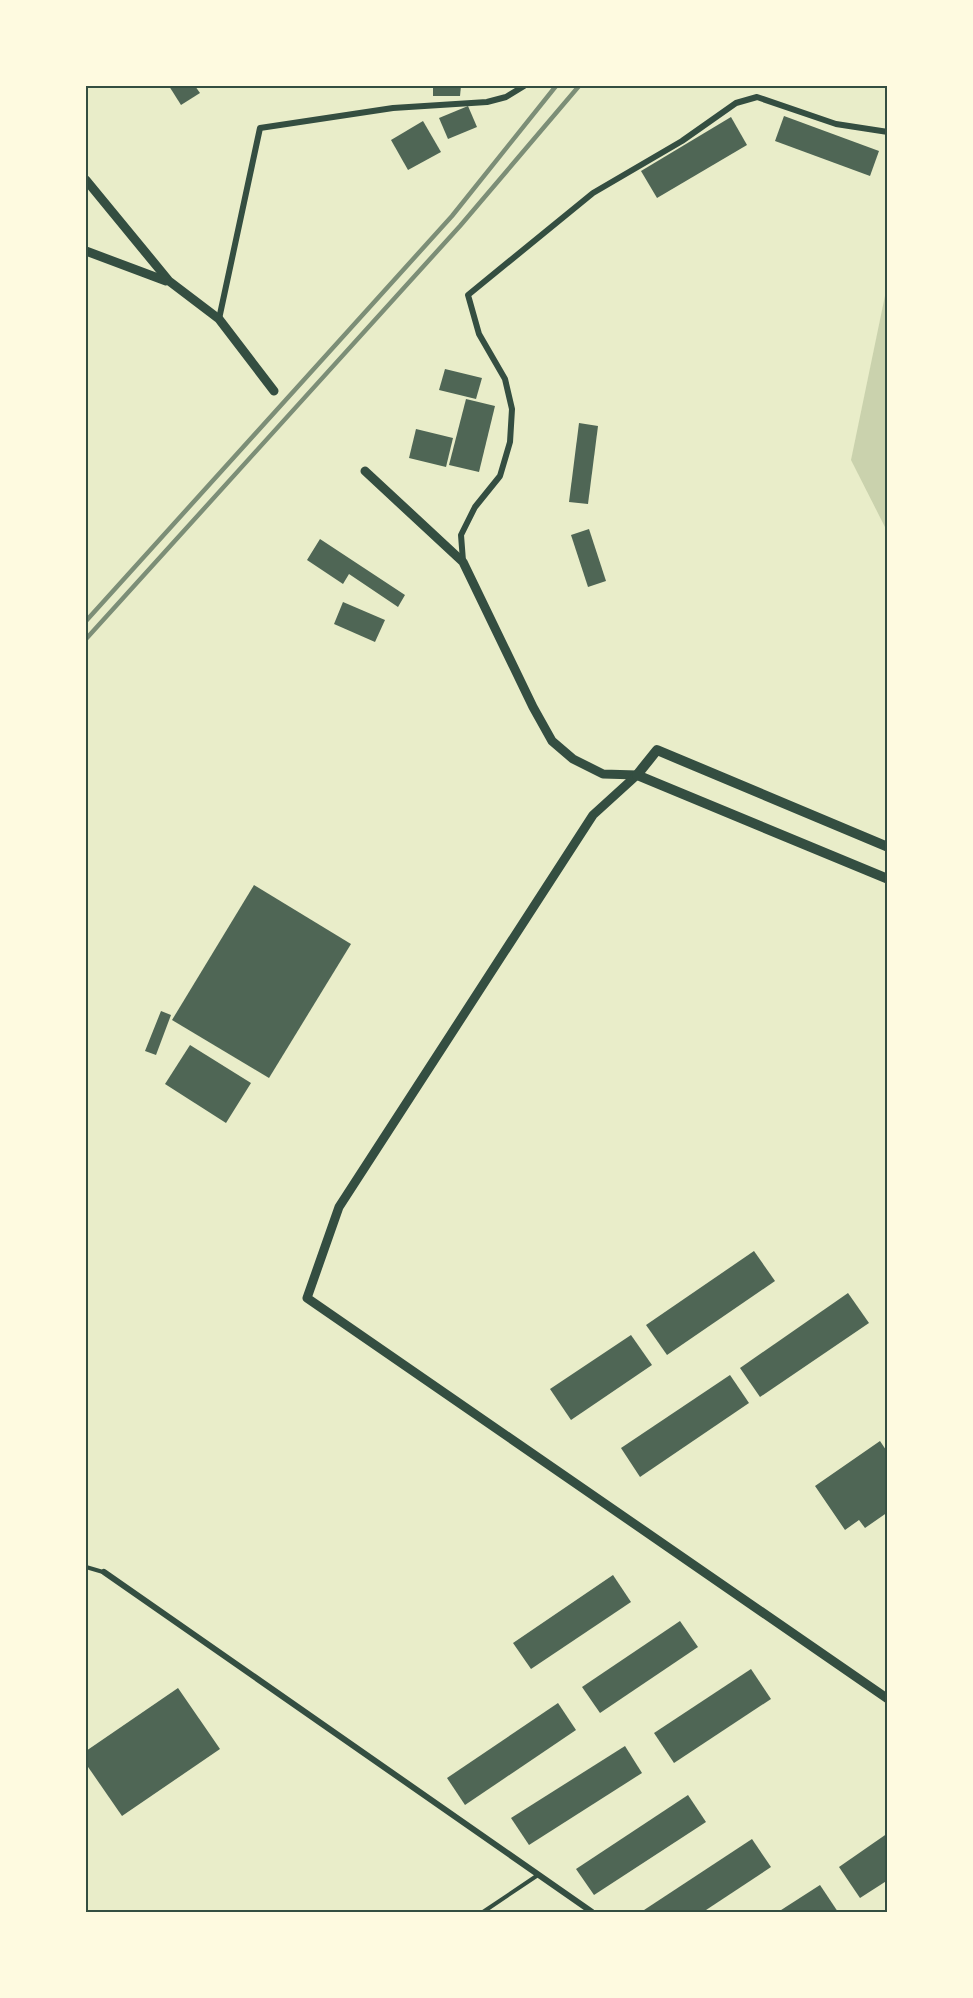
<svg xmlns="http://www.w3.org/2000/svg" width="973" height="1998" font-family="'Noto Serif',serif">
<rect width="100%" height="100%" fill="#e9edc9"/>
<polygon fill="#cad2ad" points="887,286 887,531 851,460"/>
<g fill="#4f6655">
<polygon points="169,86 195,86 200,93 181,105"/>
<polygon points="433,86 461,86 460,96 433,96"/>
<polygon points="468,106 477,127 448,139 439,118"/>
<polygon points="784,116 879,151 870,176 775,141"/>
<polygon points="731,117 747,145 657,198 641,171"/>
<polygon points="423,121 441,152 408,170 391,140"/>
<polygon points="445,369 482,378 476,399 439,390"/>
<polygon points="466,399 495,406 479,472 449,465"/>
<polygon points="579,423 598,426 588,504 569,502"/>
<polygon points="416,429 453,438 446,467 409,458"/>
<polygon points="589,529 606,581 588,587 571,535"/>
<polygon points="320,539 405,595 398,607 349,574 343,584 307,560"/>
<polygon points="343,602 385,620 375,642 334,624"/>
<polygon points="254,885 351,944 269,1078 172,1020"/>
<polygon points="161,1011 171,1015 156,1055 145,1051"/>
<polygon points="190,1045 251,1083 226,1123 165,1084"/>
<polygon points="754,1251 775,1281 667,1355 646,1325"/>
<polygon points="848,1293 869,1323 760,1397 740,1368"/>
<polygon points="631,1335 652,1365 571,1420 550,1389"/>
<polygon points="730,1375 749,1403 640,1477 621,1448"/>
<polygon points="880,1441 888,1453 888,1512 865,1528 859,1520 845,1530 815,1486"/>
<polygon points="613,1575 631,1602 531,1669 513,1643"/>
<polygon points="680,1621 698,1647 600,1713 582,1687"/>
<polygon points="751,1669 771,1699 674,1763 654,1733"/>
<polygon points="178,1688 220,1749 122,1816 86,1764 86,1751"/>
<polygon points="558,1703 576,1730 465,1805 447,1778"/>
<polygon points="625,1746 642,1773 529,1845 511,1818"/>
<polygon points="688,1795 706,1822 594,1895 576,1869"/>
<polygon points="888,1833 888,1880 860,1898 839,1867"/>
<polygon points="752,1839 771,1867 703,1912 641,1912"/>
<polygon points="820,1885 838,1912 778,1912"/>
</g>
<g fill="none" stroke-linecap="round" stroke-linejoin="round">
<g stroke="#344e41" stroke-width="4">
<polyline points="86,1567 103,1572"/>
<polyline points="483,1912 538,1875"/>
</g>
<g stroke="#344e41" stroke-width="6">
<polyline points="219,319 260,128 393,108 487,102 506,97 524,86"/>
<polyline points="463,561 461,535 475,507 500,476 510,442 512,409 505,379 479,334 468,295 593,193 682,141 736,103 757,97 836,124 888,132"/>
<polyline points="104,1572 592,1912"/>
</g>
<g stroke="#344e41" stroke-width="9">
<polyline points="86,180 169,281 219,319 274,391"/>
<polyline points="86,251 166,281"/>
<polyline points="365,471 463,562 533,707 552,741 573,759 603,774 637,775"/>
<polyline points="637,775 593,815 339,1207 307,1298 888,1699"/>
</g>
<polyline stroke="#344e41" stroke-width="10" points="888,847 657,750 637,775 888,879"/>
<g stroke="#7c8e77" stroke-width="4.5">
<polyline points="86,621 452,216 556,86"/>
<polyline points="86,639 460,226 579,86"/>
</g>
</g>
<rect width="973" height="1998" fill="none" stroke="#fefae0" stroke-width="174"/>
<rect x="87" y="87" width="799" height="1824" fill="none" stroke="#344e41" stroke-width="2"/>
</svg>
